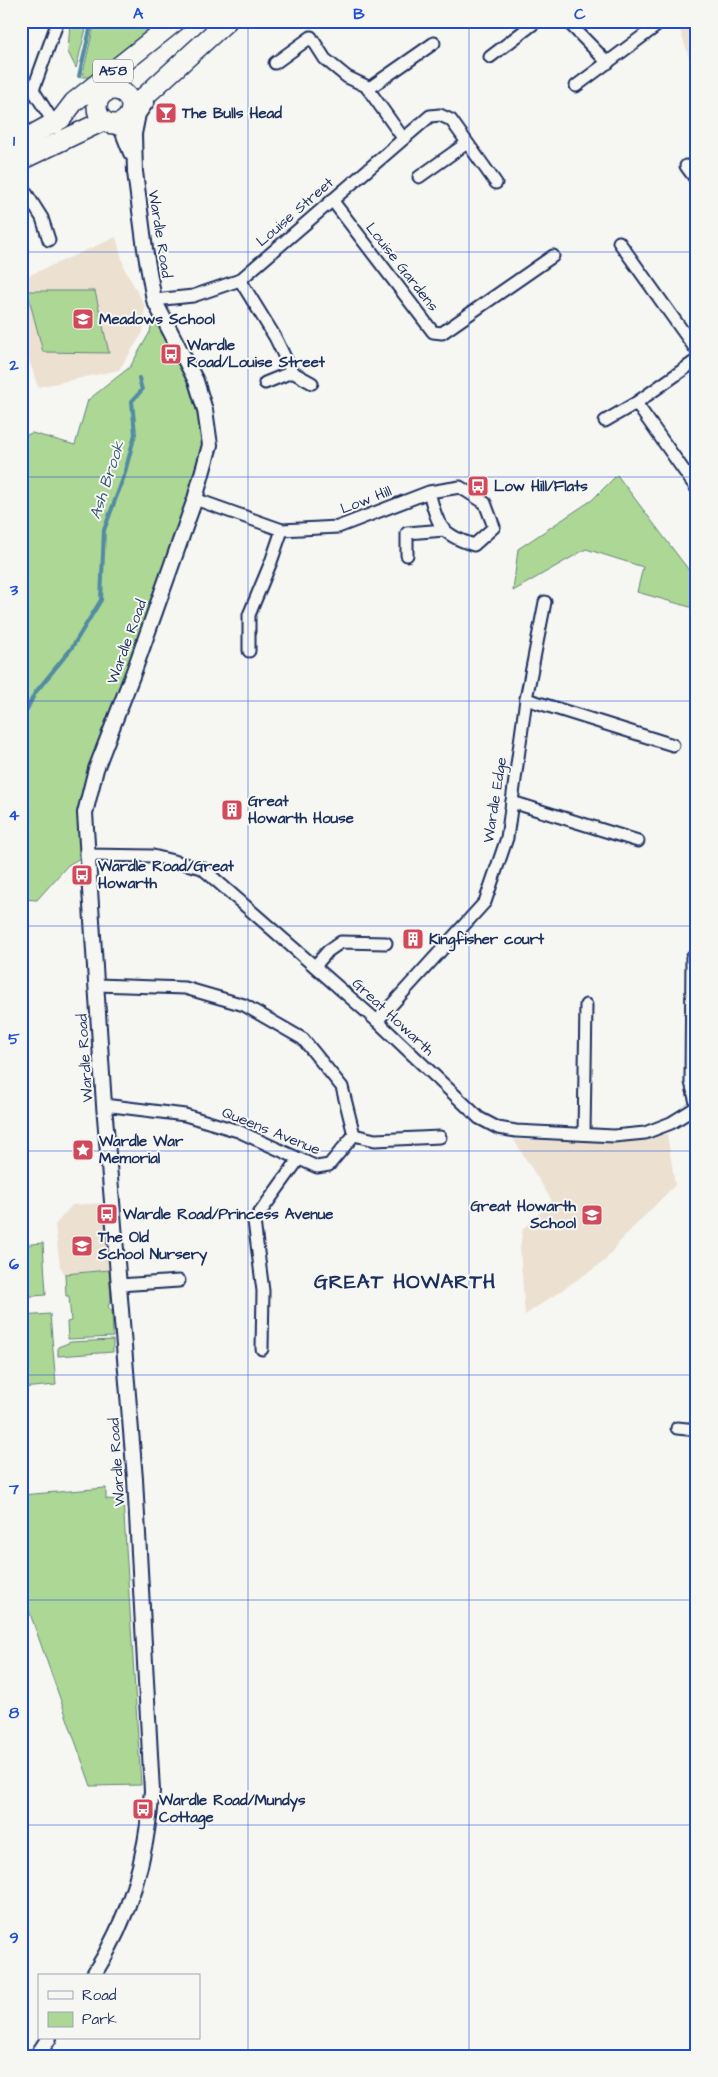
<svg xmlns="http://www.w3.org/2000/svg" width="718" height="2077" font-family="'Architects Daughter',sans-serif">
<rect width="100%" height="100%" fill="#f6f6f2"/>
<filter id="ink" filterUnits="userSpaceOnUse"><feTurbulence type="fractalNoise" baseFrequency=".02" numOctaves="2"/><feDisplacementMap in="SourceGraphic" scale="10" xChannelSelector="R" yChannelSelector="G"/><feConvolveMatrix kernelMatrix="1 2 1 2 8 2 1 2 1" color-interpolation-filters="sRGB"/></filter>
<g filter="url(#ink)">
<g fill="#ece0d1">
<polygon points="677,21 697,21 697,115 689,57"/>
<polygon points="116,237 125,270 145,306 143,332 119,370 38,387 21,335 21,279"/>
<polygon points="667,1134 675,1185 618,1243 605,1261 525,1315 520,1248 523,1229 552,1201 514,1140 633,1141"/>
<polygon points="104,1203 109,1270 65,1274 60,1267 55,1225 72,1205"/>
</g>
<g fill="#acd795" stroke="#64837a">
<polygon points="70,21 88,21 76,68 68,52"/>
<polygon points="95,21 161,21 98,77 82,77"/>
<polygon points="27,291 95,291 109,353 43,352"/>
<polygon points="155,309 193,384 205,445 191,498 91,767 82,857 68,865 37,900 21,899 21,437 32,433 75,445 88,400 130,367 150,332"/>
<polygon points="617,475 697,581 697,609 637,592 643,567 586,549 513,591 518,549 592,500"/>
<polygon points="43,1243 46,1295 21,1297 21,1245"/>
<polygon points="109,1270 111,1299 108,1307 112,1311 113,1337 68,1339 67,1322 71,1321 69,1296 66,1296 65,1274"/>
<polygon points="50,1314 56,1385 21,1388 21,1316"/>
<polygon points="113,1340 113,1352 58,1356 58,1347 71,1342"/>
<polygon points="106,1488 106,1499 123,1500 141,1785 91,1786 21,1588 21,1495"/>
</g>
<g fill="none" stroke-linecap="round" stroke-linejoin="round">
<g stroke="#538ba2" stroke-width="4">
<polyline points="79,76 92,21"/>
<polyline points="21,721 35,693 71,649 101,600 104,530 124,476 135,434 132,401 142,390 139,378"/>
</g>
<g stroke="#1b2f5e" stroke-width="15">
<g id="minor">
<polyline points="567,21 608,63"/>
<polyline points="490,57 537,21"/>
<polyline points="275,63 311,37 325,59 347,77 366,86 403,138"/>
<polyline points="21,81 33,90"/>
<polyline points="576,86 663,21"/>
<polyline points="368,89 434,43"/>
<polyline points="57,128 33,90 58,21"/>
<polyline points="686,166 697,181"/>
<polyline points="419,177 467,143"/>
<polyline points="21,185 42,218 49,240"/>
<polyline points="332,200 433,332 442,333 553,256"/>
<polyline points="619,242 697,351"/>
<polyline points="240,280 275,337 292,372"/>
<polyline points="154,300 193,296 240,280 430,116 440,115 451,120 496,183"/>
<polyline points="265,383 292,372 312,383"/>
<polyline points="636,403 697,489"/>
<polyline points="605,421 636,403 697,360"/>
<path d="M195,499l87,31 56,-3 91,-35 31,-5 25,16 9,24 -20,18c-35,-11 -36,-20 -45,-53"/>
<polyline points="407,555 407,533 445,530"/>
<polyline points="249,651 249,615 271,562 282,530"/>
<polyline points="526,699 673,745"/>
<polyline points="512,802 638,841"/>
<polyline points="86,855 153,856 202,868 377,1021 479,1118 498,1128 516,1131 614,1136 645,1133 671,1123 697,1107"/>
<polyline points="692,957 691,1082 697,1107"/>
<polyline points="315,966 328,951 341,942 386,943"/>
<polyline points="97,985 185,988 244,1005 303,1039 342,1087 354,1135"/>
<polyline points="377,1021 485,902 507,838 526,699 545,602"/>
<polyline points="104,1105 185,1115 238,1131 317,1167 329,1165 354,1135"/>
<polyline points="584,1134 586,1005"/>
<polyline points="354,1135 375,1140 440,1137"/>
<polyline points="119,1285 179,1281"/>
<polyline points="262,1349 263,1291 254,1221 298,1160"/>
<polyline points="677,1428 697,1430"/>
</g>
</g>
<g stroke="#1b2f5e" stroke-width="18">
<g id="tertiary">
<polyline points="113,125 122,130 131,153"/>
<path d="M93,1976c37,-59 53,-116 59,-185l-17,-312 -31,-374 -19,-292 11,-44 38,-98 61,-172 15,-54 -5,-35 -9,-29 -42,-81 -9,-51 -10,-77 -1,-38 4,-20 9,-13"/>
<polyline points="37,2056 49,2038"/>
</g>
</g>
<g stroke="#1b2f5e" stroke-width="22">
<g id="trunk">
<circle cx="114" cy="107" r="17"/>
<polyline points="132,108 227,21"/>
<polyline points="21,141 61,119 74,102 176,21"/>
<polyline points="21,160 103,121"/>
</g>
</g>
<use href="#minor" stroke="#f6f6f2" stroke-width="11"/>
<use href="#tertiary" stroke="#f6f6f2" stroke-width="14"/>
<use href="#trunk" stroke="#f6f6f2" stroke-width="19"/>
</g>
</g>
<path fill="none" stroke="#1d4ed8" stroke-width="1" stroke-opacity="0.55" d="M248,21v2035M469,21v2035M21,252h676M21,477h676M21,701h676M21,926h676M21,1151h676M21,1375h676M21,1600h676M21,1825h676"/>
<defs>
<g id="bar-square" transform="scale(1.125)"><rect x="-9" y="-9" width="18" height="18" rx="4" fill="#d1495b" stroke="#f6f6f2"/><path d="M-6-5H6L.8 .8V4.5H3.5V6h-7V4.5H-.8V.8Z" fill="#fff"/></g>
<g id="school-square" transform="scale(1.125)"><rect x="-9" y="-9" width="18" height="18" rx="4" fill="#d1495b" stroke="#f6f6f2"/><path d="M0-5L7-2L0 1L-7-2ZM-4 1L0 2.5L4 1V4Q0 6-4 4Z" fill="#fff"/></g>
<g id="bus-square" transform="scale(1.125)"><rect x="-9" y="-9" width="18" height="18" rx="4" fill="#d1495b" stroke="#f6f6f2"/><path d="M-5-6H5V4H4V6H2V4H-2V6H-4V4H-5ZM-3.5-4V0h7V-4ZM-3.5 1.2v1.5H-2V1.2ZM2 1.2v1.5H3.5V1.2Z" fill="#fff"/></g>
<g id="building-square" transform="scale(1.125)"><rect x="-9" y="-9" width="18" height="18" rx="4" fill="#d1495b" stroke="#f6f6f2"/><path d="M-4-6H4V6H1V3H-1V6H-4ZM-2.5-4.3h1.7v1.8h-1.7ZM.8-4.3h1.7v1.8H.8ZM-2.5-1h1.7V.8h-1.7ZM.8-1h1.7V.8H.8Z" fill="#fff"/></g>
<g id="sight-square" transform="scale(1.125)"><rect x="-9" y="-9" width="18" height="18" rx="4" fill="#d1495b" stroke="#f6f6f2"/><path d="M0-6L1.8-2.2L6-1.7L2.9 1.2L3.7 5.4L0 3.3L-3.7 5.4L-2.9 1.2L-6-1.7L-1.8-2.2Z" fill="#fff"/></g>
</defs>
<g fill-rule="evenodd">
<use href="#bar-square" x="166" y="113"/>
<use href="#school-square" x="83" y="319"/>
<use href="#bus-square" x="171" y="354"/>
<use href="#bus-square" x="478" y="486"/>
<use href="#building-square" x="232" y="810"/>
<use href="#bus-square" x="82" y="875"/>
<use href="#building-square" x="413" y="939"/>
<use href="#sight-square" x="83" y="1150"/>
<use href="#bus-square" x="107" y="1214"/>
<use href="#school-square" x="592" y="1215"/>
<use href="#school-square" x="82" y="1246"/>
<use href="#bus-square" x="143" y="1809"/>
</g>
<g text-anchor="middle" dominant-baseline="central" stroke-width="4" stroke-linejoin="round" paint-order="stroke">
<rect fill="#f6f6f2" stroke="#5d6b8a" stroke-width="1" x="93" y="59.5" width="40" height="23" rx="4"/>
<g font-size="14" font-weight="bold" fill="#1b2f5e">
<text x="113" y="71">A58</text>
</g>
<g font-size="15" font-weight="bold" fill="#1b2f5e" stroke="#f6f6f2" text-anchor="start">
<text x="182" y="113">The Bulls Head</text>
<text x="99" y="319">Meadows School</text>
<text x="187" y="345">Wardle<tspan x="187" dy="17">Road/Louise Street</tspan></text>
<text x="494" y="486">Low Hill/Flats</text>
<text x="248" y="801">Great<tspan x="248" dy="17">Howarth House</tspan></text>
<text x="98" y="866">Wardle Road/Great<tspan x="98" dy="17">Howarth</tspan></text>
<text x="429" y="939">Kingfisher court</text>
<text x="99" y="1141">Wardle War<tspan x="99" dy="17">Memorial</tspan></text>
<text x="576" y="1206" text-anchor="end">Great Howarth<tspan x="576" dy="17">School</tspan></text>
<text x="123" y="1214">Wardle Road/Princess Avenue</text>
<text x="98" y="1237">The Old<tspan x="98" dy="17">School Nursery</tspan></text>
<text x="159" y="1800">Wardle Road/Mundys<tspan x="159" dy="17">Cottage</tspan></text>
</g>
<g font-size="15" fill="#1b2f5e" stroke="#f6f6f2">
<text transform="translate(295 212) rotate(-41)">Louise Street</text>
<text transform="translate(160 234) rotate(81)">Wardle Road</text>
<text transform="translate(402 267) rotate(52)">Louise Gardens</text>
<text transform="translate(366 500) rotate(-21)">Low Hill</text>
<text transform="translate(127 642) rotate(-70)">Wardle Road</text>
<text transform="translate(495 800) rotate(-81)">Wardle Edge</text>
<text transform="translate(393 1017) rotate(43)">Great Howarth</text>
<text transform="translate(85 1058) rotate(-94)">Wardle Road</text>
<text transform="translate(271 1131) rotate(22)">Queens Avenue</text>
<text transform="translate(117 1462) rotate(-94)">Wardle Road</text>
</g>
<g font-size="16" font-style="italic" fill="#32567a" stroke="#f6f6f2">
<text transform="translate(107 480) rotate(-72)">Ash Brook</text>
</g>
<g font-size="20" font-weight="bold" letter-spacing="1" fill="#1b2f5e" stroke="#f6f6f2">
<text x="405" y="1282">GREAT HOWARTH</text>
</g>
</g>
<rect width="718" height="2077" fill="none" stroke="#f6f6f2" stroke-width="55"/>
<rect x="38" y="1974" width="162" height="65" fill="#f6f6f2" stroke="#9ea6b7"/>
<rect x="48" y="1991" width="25" height="8" fill="#f6f6f2" stroke="#9ea6b7"/>
<text x="82" y="2000" font-size="15" fill="#1b2f5e">Road</text>
<rect x="48" y="2012" width="25" height="15" fill="#acd795" stroke="#9ea6b7"/>
<text x="82" y="2024" font-size="15" fill="#1b2f5e">Park</text>
<rect x="28" y="28" width="662" height="2022" fill="none" stroke="#1d4ed8" stroke-width="2"/>
<g font-size="16" text-anchor="middle" font-weight="bold" fill="#1d4ed8">
<text x="138" y="19">A</text>
<text x="359" y="19">B</text>
<text x="580" y="19">C</text>
<text x="14" y="146">1</text>
<text x="14" y="370">2</text>
<text x="14" y="595">3</text>
<text x="14" y="820">4</text>
<text x="14" y="1044">5</text>
<text x="14" y="1269">6</text>
<text x="14" y="1494">7</text>
<text x="14" y="1718">8</text>
<text x="14" y="1943">9</text>
</g>
</svg>
